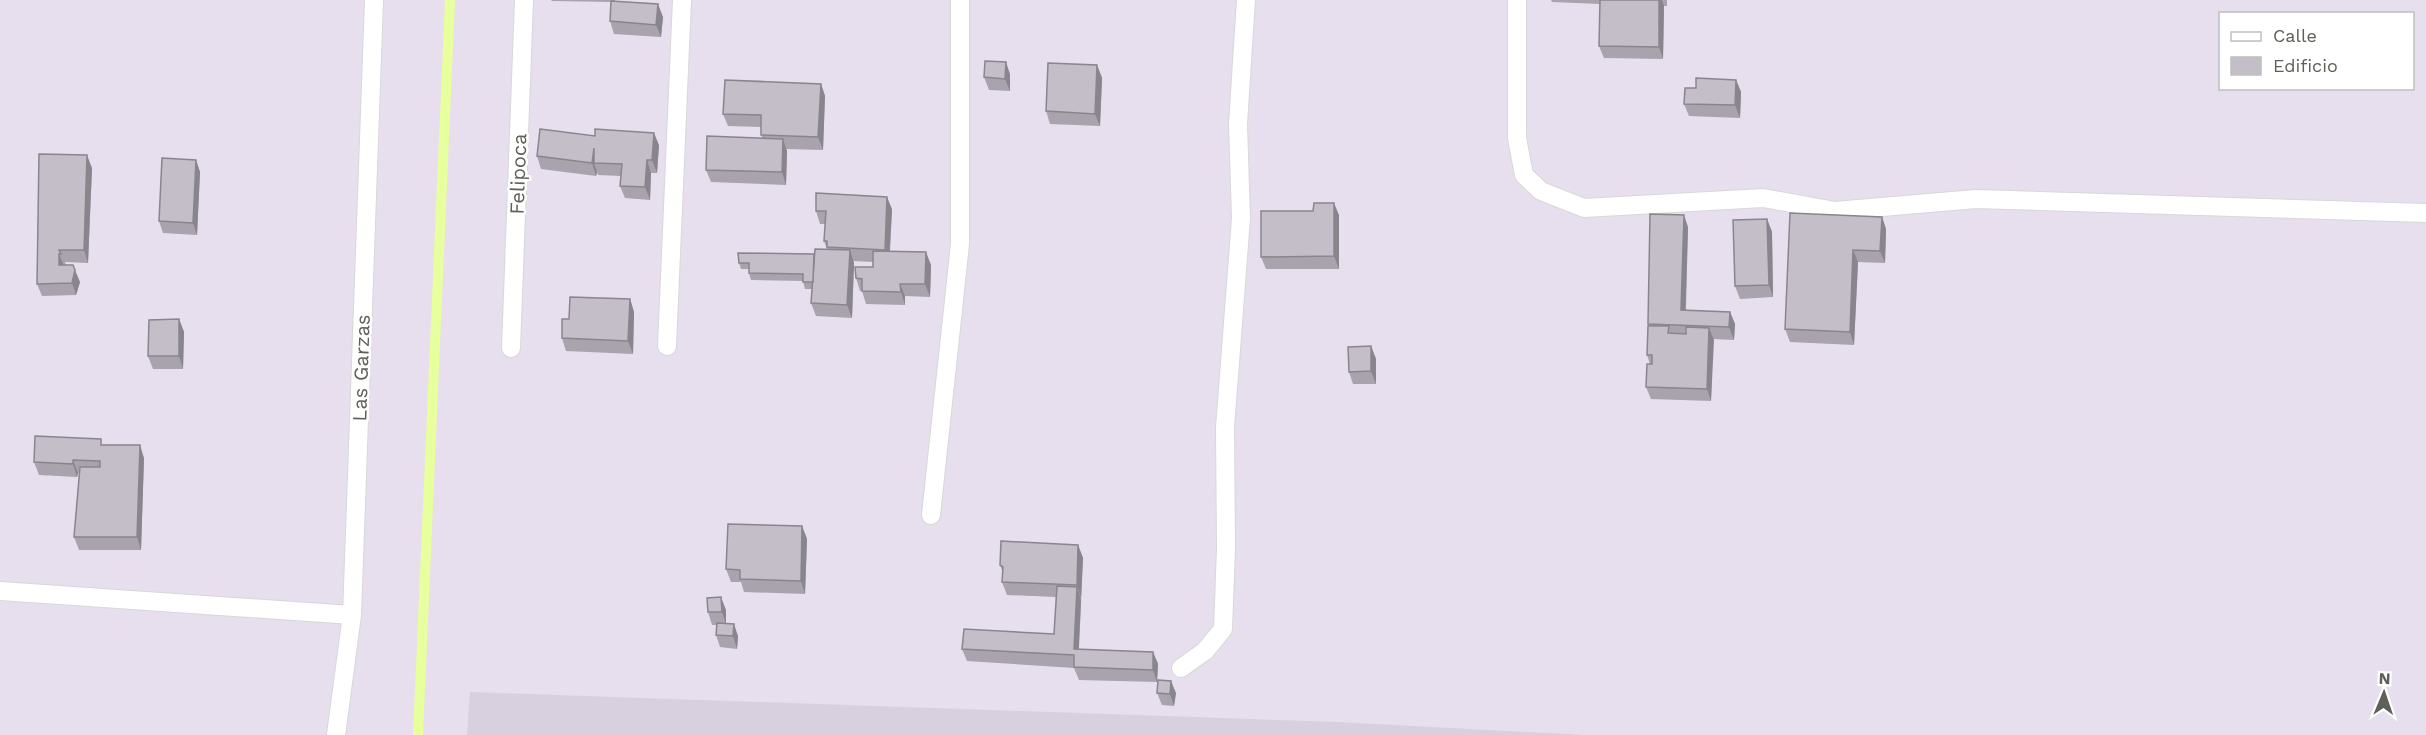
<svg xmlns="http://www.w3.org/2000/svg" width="2426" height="735" font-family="'Work Sans',sans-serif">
<rect width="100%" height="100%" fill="#e7dfed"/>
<polygon fill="#d8d0df" points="470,692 1338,722 1585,735 467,735"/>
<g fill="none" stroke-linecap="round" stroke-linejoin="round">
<polyline stroke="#e7ff9d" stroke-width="10" points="418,735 450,0"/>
<g stroke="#d6dad2" stroke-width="20">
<polyline id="lane" points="0,591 352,615"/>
</g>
<g stroke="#d6dad2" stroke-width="20">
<g id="street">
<polyline points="1517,0 1517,138 1524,175 1541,191 1584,208 1763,198 1835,211 1976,199 2426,213"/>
<polyline points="667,346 682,0"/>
<polyline points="511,348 524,0"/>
<polyline points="931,515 960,244 960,0"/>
<polyline points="1181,668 1205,651 1223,629 1226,548 1225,428 1241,218 1238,124 1246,0"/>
<polyline points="336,735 352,615 374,0"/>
</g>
</g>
<use href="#lane" stroke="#fff" stroke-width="18"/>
<use href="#street" stroke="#fff" stroke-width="18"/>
</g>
<g fill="#a9a3ad">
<polygon points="551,0 615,0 615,2 663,17 661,37 614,34 610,21 611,2 552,1"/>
<polygon points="1551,0 1667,0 1667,6 1664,6 1663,59 1604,58 1599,46 1600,4 1552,2"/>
<polygon points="1097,65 1102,78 1100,126 1050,124 1046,111"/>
<polygon points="1010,74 1010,91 989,90 984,77"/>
<polygon points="1736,80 1741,92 1740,118 1689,116 1684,104 1696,88"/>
<polygon points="821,84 825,96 823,150 786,149 787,151 786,185 711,182 706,170 762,138 761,127 728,126 723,114"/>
<polygon points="659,145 657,173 651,173 650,200 625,198 620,186 621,176 598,175 597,172 596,176 541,169 537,156"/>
<polygon points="196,160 200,172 197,235 163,233 159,221"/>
<polygon points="92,168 88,263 65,262 66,265 80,282 76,295 42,296 37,284"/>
<polygon points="892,209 890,252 931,265 930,297 905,296 905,305 866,304 862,291 860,291 856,278 873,267 873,262 853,261 854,263 852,318 816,316 811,303 812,289 805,289 803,281 751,280 749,273 749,269 741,269 739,263 814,254 827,249 824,241 825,224 820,224 816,211"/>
<polygon points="1339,215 1339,269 1266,269 1261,257"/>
<polygon points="1882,217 1886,229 1885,263 1858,262 1854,345 1790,342 1785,329"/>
<polygon points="1767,219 1772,232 1773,297 1740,299 1735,286"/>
<polygon points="1688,227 1686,310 1730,312 1735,324 1734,340 1713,339 1711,401 1651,399 1646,387 1650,364 1647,355 1648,324"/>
<polygon points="630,299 634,312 633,354 566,351 562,338 569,319"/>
<polygon points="179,319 184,332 183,369 153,369 148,356"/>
<polygon points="1371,346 1376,359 1376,384 1353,384 1349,372"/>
<polygon points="103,445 144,458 141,550 79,550 74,537 79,473 78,473 77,477 39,475 34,462"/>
<polygon points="802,526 807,539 805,594 744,592 741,582 731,582 726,569"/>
<polygon points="1078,545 1083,558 1079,649 1153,652 1158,664 1157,682 1079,680 1074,668 967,661 962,649 1054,634 1056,597 1007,595 1002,582 1003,573 1000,565"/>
<polygon points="726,610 726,623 738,636 737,649 720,647 716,635 717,625 712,625 708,612"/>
<polygon points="1157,693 1176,693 1174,706 1162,705"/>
</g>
<g fill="#89858d">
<polygon points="1659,0 1662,0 1664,6 1663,59 1659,47"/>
<polygon points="658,4 663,17 661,37 656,25"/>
<polygon points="1006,62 1010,74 1010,91 1005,79"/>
<polygon points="1097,65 1102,78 1100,126 1095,114"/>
<polygon points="1736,80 1741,92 1740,118 1735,105"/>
<polygon points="821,84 825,96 823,150 818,137"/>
<polygon points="654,133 659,145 657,173 652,160"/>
<polygon points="783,139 787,151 786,185 782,172"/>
<polygon points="594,148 594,163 597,172 596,176 592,163"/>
<polygon points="87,155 92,168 88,263 84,250"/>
<polygon points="196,160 200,172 197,235 193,223"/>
<polygon points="647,160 651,173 650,200 645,187"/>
<polygon points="887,197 892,209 889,263 885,250"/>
<polygon points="1334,203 1339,215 1339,269 1334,256"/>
<polygon points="1684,215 1688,227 1685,323 1681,310"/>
<polygon points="1882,217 1886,229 1885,263 1880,251"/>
<polygon points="1767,219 1772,232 1773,297 1769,285"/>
<polygon points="850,250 854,263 852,318 847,305"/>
<polygon points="1853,250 1858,262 1854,345 1850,332"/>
<polygon points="926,252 931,265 930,297 925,284"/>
<polygon points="59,254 64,266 59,265"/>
<polygon points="75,270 80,282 76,295 72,283"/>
<polygon points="900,284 905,296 905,305 901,292"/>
<polygon points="630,299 634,312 633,354 628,341"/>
<polygon points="1730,312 1735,324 1734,340 1729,327"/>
<polygon points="179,319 184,332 183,369 179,356"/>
<polygon points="1709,328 1714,340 1711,401 1707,389"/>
<polygon points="1371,346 1376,359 1376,384 1371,371"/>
<polygon points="140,445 144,458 141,550 137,537"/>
<polygon points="73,460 78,473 77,477 73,464"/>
<polygon points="802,526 807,539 805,594 801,581"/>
<polygon points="1078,545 1083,558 1081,598 1077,585"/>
<polygon points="1077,587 1081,600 1078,662 1074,649"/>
<polygon points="721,597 726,610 726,624 722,612"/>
<polygon points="734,624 738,636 737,649 733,636"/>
<polygon points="1153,652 1158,664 1157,682 1153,670"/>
<polygon points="1171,681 1176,693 1174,706 1170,694"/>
</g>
<g fill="#c4bec9" stroke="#89858d" stroke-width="1.5">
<polygon points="1600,0 1659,0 1659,47 1599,46"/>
<polygon points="611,1 658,4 656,25 610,21"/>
<polygon points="985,61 1006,62 1005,79 984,77"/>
<polygon points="1048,63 1097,65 1095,114 1046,111"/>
<polygon points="1696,78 1736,80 1735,105 1684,104 1685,88 1696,88"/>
<polygon points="725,80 821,84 818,137 761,135 761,115 723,114"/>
<polygon points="540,129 595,136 595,129 654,133 652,160 647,160 645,187 620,186 622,164 594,163 594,148 592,163 537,156"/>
<polygon points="707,136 783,139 782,172 706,170"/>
<polygon points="39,154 87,155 84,250 59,250 61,254 59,254 59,265 73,265 75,270 72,283 37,284"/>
<polygon points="162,158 196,160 193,223 159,221"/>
<polygon points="816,193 887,197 885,250 827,247 827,241 824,241 826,211 816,211"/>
<polygon points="1314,203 1334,203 1334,256 1261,257 1261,211 1313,211"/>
<polygon points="1790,213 1882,217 1880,251 1853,250 1850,332 1785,329"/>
<polygon points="1650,214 1684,215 1681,310 1730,312 1729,327 1648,324"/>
<polygon points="1767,219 1769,285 1735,286 1733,220"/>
<polygon points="815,249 850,250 847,305 811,303"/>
<polygon points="873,251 926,252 925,284 900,284 901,292 862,291 862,279 856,278 855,267 873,267"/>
<polygon points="738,253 814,254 813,282 803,282 803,274 749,273 749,263 739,263"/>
<polygon points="570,297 630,299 628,341 562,338 562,319 569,319"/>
<polygon points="179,319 179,356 148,356 149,320"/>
<polygon points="1648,326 1669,326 1668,333 1686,334 1686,327 1709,328 1707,389 1646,387 1647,364 1652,364 1652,355 1647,355"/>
<polygon points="1371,346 1371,371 1349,372 1348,347"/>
<polygon points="35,436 101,439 101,445 140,445 137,537 74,537 80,467 100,467 100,461 73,460 73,464 34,462"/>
<polygon points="728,524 802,526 801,581 740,579 740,570 726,569"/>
<polygon points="1001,541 1078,545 1077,585 1002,582 1003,567 1000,565"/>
<polygon points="1057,586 1077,587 1074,649 1153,652 1153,670 1074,667 1074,655 962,649 964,629 1054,634"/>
<polygon points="721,597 722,612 708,612 707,598"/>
<polygon points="717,623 734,624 733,636 716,635"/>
<polygon points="1158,680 1171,681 1170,694 1157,693"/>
</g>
<g text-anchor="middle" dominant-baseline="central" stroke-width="5" stroke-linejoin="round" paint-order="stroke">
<g font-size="20" fill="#5e6158" stroke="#fff">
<text transform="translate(518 174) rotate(-88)">Felipoca</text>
<text transform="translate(361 368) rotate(-88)">Las Garzas</text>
</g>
</g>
<rect x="2219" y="12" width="195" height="78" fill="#ffffff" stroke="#bfc0bc" stroke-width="1.5"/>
<rect x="2231" y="32" width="30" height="9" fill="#ffffff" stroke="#bfc0bc" stroke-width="1.5"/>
<text x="2273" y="42" font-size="18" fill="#5e6158">Calle</text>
<rect x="2231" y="57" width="30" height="18" fill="#c4bec9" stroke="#bfc0bc" stroke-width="1.5"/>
<text x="2273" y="72" font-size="18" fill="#5e6158">Edificio</text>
<g transform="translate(2384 693) rotate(2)" stroke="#ffffff" stroke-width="4.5" paint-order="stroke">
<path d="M0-4.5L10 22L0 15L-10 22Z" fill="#5e6158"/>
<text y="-9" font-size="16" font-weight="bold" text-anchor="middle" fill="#5e6158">N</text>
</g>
</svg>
